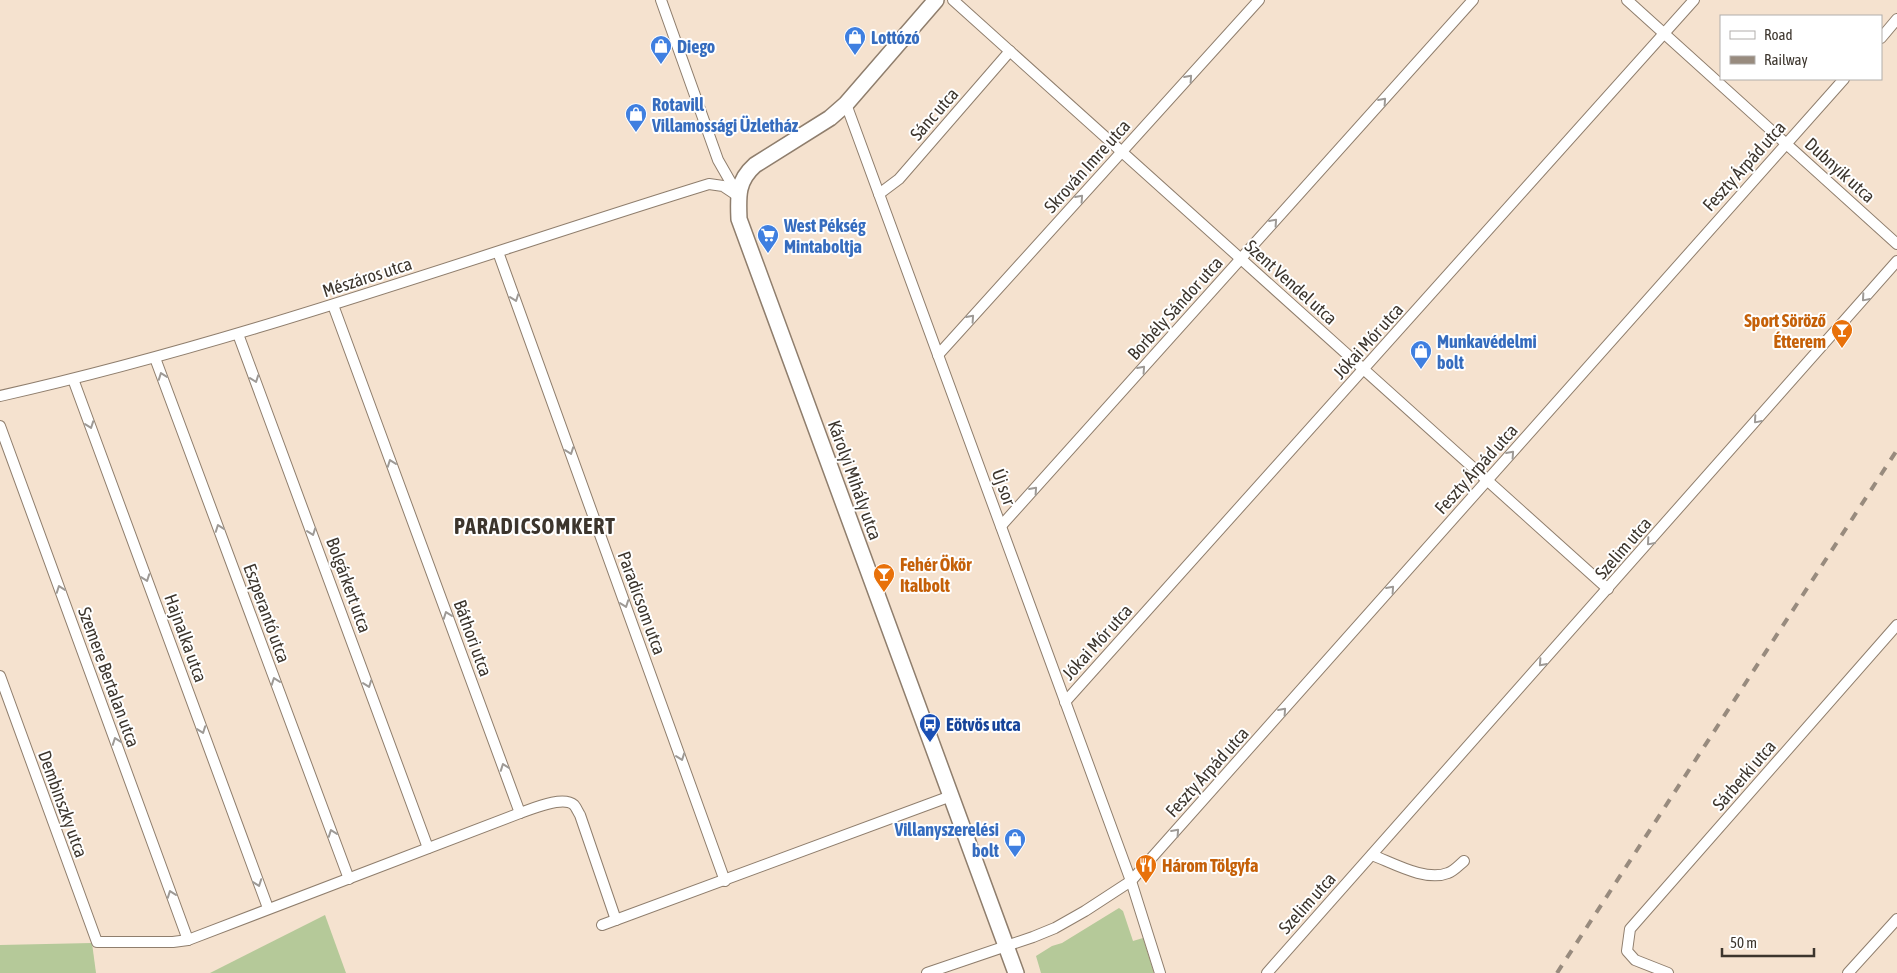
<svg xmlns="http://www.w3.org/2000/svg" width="1897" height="973" font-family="'Asap Condensed',sans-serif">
<rect width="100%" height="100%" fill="#f5e2cf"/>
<g fill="#b5c999">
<polygon points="1119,908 1123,911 1133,941 1143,938 1154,973 1041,973 1036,956 1052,946 1062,943"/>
<polygon points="325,915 346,973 210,973"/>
<polygon points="92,943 96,973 0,973 0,945"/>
</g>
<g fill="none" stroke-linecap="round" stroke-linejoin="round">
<g stroke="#8f7e6d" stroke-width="12">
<g id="street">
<polyline points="661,0 718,160 738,195"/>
<polyline points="953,0 1608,589"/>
<polyline points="1627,0 1897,244"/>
<polyline points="1881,38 1897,19"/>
<polyline points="846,104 1131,881 1160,973"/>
<polyline points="879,194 899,179 1010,51"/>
<polyline points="498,252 725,881"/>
<polyline points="333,305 520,813"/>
<polyline points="238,334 428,848"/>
<polyline points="938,355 1259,0"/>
<polyline points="155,358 349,879"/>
<polyline points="73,379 268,908"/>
<path d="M0,396c241,-54 473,-139 709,-212l14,2 15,10"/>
<polyline points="0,426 188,940"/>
<polyline points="1001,526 1473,0"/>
<path d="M0,676l97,266h76l15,-2 332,-127c12,-4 43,-18 54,-8 2,2 4,7 6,10l36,105"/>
<polyline points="1065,702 1694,0"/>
<path d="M1372,855c21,8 54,27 76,18 6,-2 11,-8 16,-12"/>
<polyline points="602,925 951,796"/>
<polyline points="927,973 1033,937 1055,928 1085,911 1131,881 1844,79"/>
<polyline points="1267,973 1897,261"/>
<polyline points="1668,973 1635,960 1627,951 1630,929 1897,625"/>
<polyline points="1848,973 1897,919"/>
</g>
</g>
<g stroke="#8f7e6d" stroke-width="18">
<path id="secondary" d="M936,0l-90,104 -16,14 -75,47c-18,16 -17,31 -16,54l277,754"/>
</g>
<use href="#street" stroke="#fff" stroke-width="10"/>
<use href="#secondary" stroke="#fff" stroke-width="15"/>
<polyline stroke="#988b7e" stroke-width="4" stroke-dasharray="9 9" stroke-linecap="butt" points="1557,973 1897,450"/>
</g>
<defs><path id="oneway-chevron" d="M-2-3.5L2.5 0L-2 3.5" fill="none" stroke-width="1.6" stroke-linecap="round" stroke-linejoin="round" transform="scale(1.25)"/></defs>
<g stroke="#9e9a96">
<use href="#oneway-chevron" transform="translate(1189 78) rotate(-48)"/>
<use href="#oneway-chevron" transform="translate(1383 101) rotate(-48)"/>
<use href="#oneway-chevron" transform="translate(1080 198) rotate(-48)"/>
<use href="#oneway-chevron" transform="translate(1274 222) rotate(-48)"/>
<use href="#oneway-chevron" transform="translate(515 298) rotate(70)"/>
<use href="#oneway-chevron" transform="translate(1865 298) rotate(131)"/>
<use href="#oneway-chevron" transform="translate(971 318) rotate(-48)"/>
<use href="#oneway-chevron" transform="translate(1142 369) rotate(-48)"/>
<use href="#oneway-chevron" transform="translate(162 376) rotate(-110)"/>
<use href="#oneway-chevron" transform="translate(255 379) rotate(70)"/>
<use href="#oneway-chevron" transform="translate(1757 420) rotate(131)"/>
<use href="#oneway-chevron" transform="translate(90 425) rotate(70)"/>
<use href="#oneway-chevron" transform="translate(570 451) rotate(70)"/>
<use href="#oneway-chevron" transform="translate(1511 454) rotate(-48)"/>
<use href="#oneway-chevron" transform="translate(391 463) rotate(-110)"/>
<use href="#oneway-chevron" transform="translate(1034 490) rotate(-48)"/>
<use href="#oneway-chevron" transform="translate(219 528) rotate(-110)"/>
<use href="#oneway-chevron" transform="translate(312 532) rotate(70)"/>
<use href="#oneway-chevron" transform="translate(1650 542) rotate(131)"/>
<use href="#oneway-chevron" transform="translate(146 578) rotate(70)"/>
<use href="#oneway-chevron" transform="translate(60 589) rotate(-110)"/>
<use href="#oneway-chevron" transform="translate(1391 589) rotate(-48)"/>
<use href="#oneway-chevron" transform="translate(625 604) rotate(70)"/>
<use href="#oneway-chevron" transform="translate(447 615) rotate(-110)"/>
<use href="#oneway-chevron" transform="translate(1542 663) rotate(132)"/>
<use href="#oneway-chevron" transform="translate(275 681) rotate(-110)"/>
<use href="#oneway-chevron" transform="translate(368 684) rotate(70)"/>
<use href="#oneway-chevron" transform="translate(1283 711) rotate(-48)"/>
<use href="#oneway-chevron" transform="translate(202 730) rotate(70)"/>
<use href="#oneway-chevron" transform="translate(116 741) rotate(-110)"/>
<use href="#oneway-chevron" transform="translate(681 757) rotate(70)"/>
<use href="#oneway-chevron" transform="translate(504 767) rotate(-110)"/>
<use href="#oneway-chevron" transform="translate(1176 832) rotate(-48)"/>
<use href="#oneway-chevron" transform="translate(332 833) rotate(-110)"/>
<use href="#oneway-chevron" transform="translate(258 883) rotate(70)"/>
<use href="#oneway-chevron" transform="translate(171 894) rotate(-110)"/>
</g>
<defs>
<g id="shop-pin" transform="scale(1.125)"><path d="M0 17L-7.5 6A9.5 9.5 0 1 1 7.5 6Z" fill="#3f7fe0" stroke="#fff"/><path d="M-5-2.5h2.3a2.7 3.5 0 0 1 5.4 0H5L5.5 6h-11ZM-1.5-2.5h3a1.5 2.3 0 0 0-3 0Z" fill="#fff"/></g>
<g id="supermarket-pin" transform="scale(1.125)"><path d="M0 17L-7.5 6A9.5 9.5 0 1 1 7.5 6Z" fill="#3f7fe0" stroke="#fff"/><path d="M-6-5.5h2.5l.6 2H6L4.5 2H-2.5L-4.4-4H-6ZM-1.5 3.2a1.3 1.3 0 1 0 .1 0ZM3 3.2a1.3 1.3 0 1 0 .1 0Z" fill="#fff"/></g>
<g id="bar-pin" transform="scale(1.125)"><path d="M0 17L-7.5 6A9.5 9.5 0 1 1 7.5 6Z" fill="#e8710a" stroke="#fff"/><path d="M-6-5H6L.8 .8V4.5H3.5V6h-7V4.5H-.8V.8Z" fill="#fff"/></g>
<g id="bus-pin" transform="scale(1.125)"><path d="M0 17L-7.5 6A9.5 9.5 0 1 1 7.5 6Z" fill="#1a4fb4" stroke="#fff"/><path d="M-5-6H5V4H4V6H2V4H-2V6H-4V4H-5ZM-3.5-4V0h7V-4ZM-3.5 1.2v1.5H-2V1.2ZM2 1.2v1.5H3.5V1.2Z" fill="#fff"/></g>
<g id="restaurant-pin" transform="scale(1.125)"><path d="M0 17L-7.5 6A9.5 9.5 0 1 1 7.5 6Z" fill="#e8710a" stroke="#fff"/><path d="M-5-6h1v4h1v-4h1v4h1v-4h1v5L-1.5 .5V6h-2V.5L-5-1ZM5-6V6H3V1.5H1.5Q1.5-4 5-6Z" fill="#fff"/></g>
</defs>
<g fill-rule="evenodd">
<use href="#shop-pin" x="855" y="37"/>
<use href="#shop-pin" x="661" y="46"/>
<use href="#shop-pin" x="636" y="114"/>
<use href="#supermarket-pin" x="768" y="235"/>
<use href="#bar-pin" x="1842" y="330"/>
<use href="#shop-pin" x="1421" y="351"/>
<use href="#bar-pin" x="884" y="574"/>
<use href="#bus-pin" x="930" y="724"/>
<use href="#shop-pin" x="1015" y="839"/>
<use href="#restaurant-pin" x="1146" y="865"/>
</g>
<g text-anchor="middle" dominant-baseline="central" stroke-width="4" stroke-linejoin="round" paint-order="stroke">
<g font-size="18" font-weight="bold" fill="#366cbe" stroke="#fff" text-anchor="start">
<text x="871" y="37">Lottózó</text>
<text x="677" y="46">Diego</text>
<text x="652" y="104">Rotavill<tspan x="652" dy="21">Villamossági Üzletház</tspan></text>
<text x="784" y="225">West Pékség<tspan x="784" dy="21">Mintaboltja</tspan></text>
<text x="1437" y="341">Munkavédelmi<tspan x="1437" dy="21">bolt</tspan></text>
<text x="999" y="829" text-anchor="end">Villanyszerelési<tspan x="999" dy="21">bolt</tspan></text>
</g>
<g font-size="18" fill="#3c352d" stroke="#fff">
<text transform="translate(934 114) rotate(-49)">Sánc utca</text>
<text transform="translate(1087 166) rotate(-48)">Skrován Imre utca</text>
<text transform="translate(1744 166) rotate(-48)">Feszty Árpád utca</text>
<text transform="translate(1840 170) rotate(42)">Dubnyik utca</text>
<text transform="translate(367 277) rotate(-18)">Mészáros utca</text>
<text transform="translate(1291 282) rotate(42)">Szent Vendel utca</text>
<text transform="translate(1175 308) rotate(-48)">Borbély Sándor utca</text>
<text transform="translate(1368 341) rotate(-48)">Jókai Mór utca</text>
<text transform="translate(1476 469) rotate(-48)">Feszty Árpád utca</text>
<text transform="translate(855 480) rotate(70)">Károlyi Mihály utca</text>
<text transform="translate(1004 487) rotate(70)">Új sor</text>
<text transform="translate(1623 548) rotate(-49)">Szelim utca</text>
<text transform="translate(349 585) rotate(70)">Bolgárkert utca</text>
<text transform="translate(642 603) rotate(70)">Paradicsom utca</text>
<text transform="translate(267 613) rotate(70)">Eszperantó utca</text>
<text transform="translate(186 638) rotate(70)">Hajnalka utca</text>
<text transform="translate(473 638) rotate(70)">Báthori utca</text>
<text transform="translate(1097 642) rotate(-48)">Jókai Mór utca</text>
<text transform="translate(109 677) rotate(70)">Szemere Bertalan utca</text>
<text transform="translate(1207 772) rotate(-48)">Feszty Árpád utca</text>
<text transform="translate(1744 775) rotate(-49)">Sárberki utca</text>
<text transform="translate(63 804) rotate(70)">Dembinszky utca</text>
<text transform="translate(1307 903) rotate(-48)">Szelim utca</text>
</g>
<g font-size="18" font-weight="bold" fill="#c56008" stroke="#fff" text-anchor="start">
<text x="1826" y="320" text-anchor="end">Sport Söröző<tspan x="1826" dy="21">Étterem</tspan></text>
<text x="900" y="564">Fehér Ökör<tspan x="900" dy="21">Italbolt</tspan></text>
<text x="1162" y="865">Három Tölgyfa</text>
</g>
<g font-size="18" font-weight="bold" fill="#164399" stroke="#fff" text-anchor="start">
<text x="946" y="724">Eötvös utca</text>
</g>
<g font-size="22" font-weight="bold" letter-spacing="1" fill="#3c352d" stroke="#fff">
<text x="535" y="526">PARADICSOMKERT</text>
</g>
</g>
<rect x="1720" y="15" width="162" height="65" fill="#ffffff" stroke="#b1aeab"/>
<rect x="1730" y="31" width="25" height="8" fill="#ffffff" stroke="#b1aeab"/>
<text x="1764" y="40" font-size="15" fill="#3c352d">Road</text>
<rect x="1730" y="56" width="25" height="8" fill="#988b7e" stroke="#b1aeab"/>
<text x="1764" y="65" font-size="15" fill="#3c352d">Railway</text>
<path d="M1722 948v8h92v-8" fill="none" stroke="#3c352d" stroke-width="2.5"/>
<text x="1730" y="948" font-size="15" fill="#3c352d" stroke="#ffffff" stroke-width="4" paint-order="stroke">50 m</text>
</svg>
